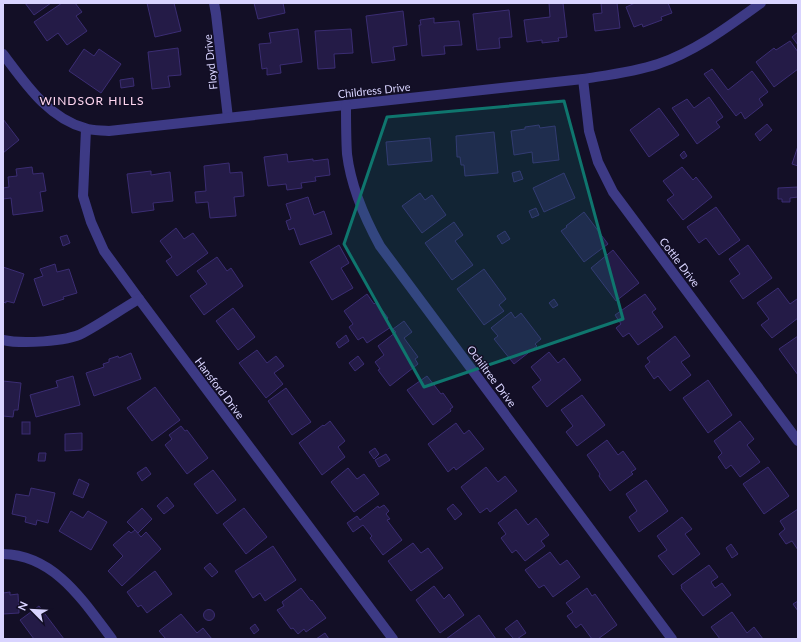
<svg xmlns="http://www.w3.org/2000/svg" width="801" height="642" font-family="Lato,sans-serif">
<rect width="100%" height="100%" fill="#130f26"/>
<g fill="#241b47" stroke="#3b2d73">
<polygon points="25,3 51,3 34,15"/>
<polygon points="62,3 75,3 82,12 76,16 87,31 67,45 58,33 47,41 34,22"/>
<polygon points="147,3 174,3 181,31 155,37"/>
<polygon points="254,3 283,3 285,13 258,19"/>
<polygon points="549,3 563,3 567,37 558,38 559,41 542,43 542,40 527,42 524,20 550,17"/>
<polygon points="601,3 617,3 620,28 595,31 593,14 602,13"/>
<polygon points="635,3 668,3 672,13 661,17 662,20 643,27 642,24 634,27 626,7"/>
<polygon points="509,10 512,37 499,38 500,48 477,50 473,14"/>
<polygon points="403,11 407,45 393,47 395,60 372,63 366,16"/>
<polygon points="434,18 434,23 459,21 462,45 444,46 445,54 422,56 419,25 421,25 420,20"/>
<polygon points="298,29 302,62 280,65 281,73 267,75 267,68 262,69 259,44 271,43 269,33"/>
<polygon points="351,29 353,53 334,54 335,68 318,69 315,31"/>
<polygon points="798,32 798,45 792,37"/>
<polygon points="790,41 798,52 798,69 774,87 756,62 774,48 776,50"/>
<polygon points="178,48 181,75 168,76 170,87 152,89 148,52"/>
<polygon points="84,49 94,56 99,49 121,64 101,93 69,71"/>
<polygon points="712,69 728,90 752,71 768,92 759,99 763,105 745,119 741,112 736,116 704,74"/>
<polygon points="133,78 134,86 121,88 120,80"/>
<polygon points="709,97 723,117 716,122 720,127 697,144 672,108 687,99 694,108"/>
<polygon points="659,108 679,135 649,157 630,130"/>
<polygon points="3,119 19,140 3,153"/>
<polygon points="767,124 772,130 760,141 755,134"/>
<polygon points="539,125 540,128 555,126 559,160 533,163 532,152 514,155 511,131 525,129 525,127"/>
<polygon points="494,132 498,173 465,176 464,165 461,165 460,157 457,157 456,136"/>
<polygon points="430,138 432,161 388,165 386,142"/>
<polygon points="798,146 798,166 792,164"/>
<polygon points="684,151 687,156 683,159 680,155"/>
<polygon points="287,154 288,162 313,159 313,161 328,159 330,175 315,177 316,181 301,183 302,188 287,190 286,184 268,186 264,157"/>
<polygon points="229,163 230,173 242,172 244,196 234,197 236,216 210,218 208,202 196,203 195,192 206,191 204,166"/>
<polygon points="32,167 33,174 43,173 46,191 40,192 43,211 13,215 11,198 3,199 3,188 9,187 8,177 17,176 16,169"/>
<polygon points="682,167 693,180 696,177 712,197 683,220 667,200 674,195 663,181"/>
<polygon points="151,171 151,175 170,172 173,201 153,203 154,210 132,213 127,174"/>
<polygon points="520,171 523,179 514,182 512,173"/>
<polygon points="564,173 575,198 544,212 533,188"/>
<polygon points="798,187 798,197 790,198 790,202 782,202 782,199 778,199 778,188"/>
<polygon points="420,193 425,200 432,195 446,215 422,233 402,206"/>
<polygon points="308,197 314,215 324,211 332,234 300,245 294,228 289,230 286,221 291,219 286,204"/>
<polygon points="716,207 740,240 719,255 706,238 699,243 687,227"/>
<polygon points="536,208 539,215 532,218 529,211"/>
<polygon points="584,212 608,244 584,262 561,231 567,227 566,226"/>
<polygon points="454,222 463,235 455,241 473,265 452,280 425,243"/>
<polygon points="176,228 184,239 193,233 208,253 177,276 166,261 172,257 160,241"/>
<polygon points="505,231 510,239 502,244 497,236"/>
<polygon points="67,235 70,243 63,246 60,237"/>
<polygon points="339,245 349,263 341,268 353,288 332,300 310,262"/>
<polygon points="748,245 772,278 743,299 730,281 740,274 729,259"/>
<polygon points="613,250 639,283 616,301 591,268"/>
<polygon points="217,257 227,271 231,268 243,286 204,315 190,296 207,284 197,271"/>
<polygon points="55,264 57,272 69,269 77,293 63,297 64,299 43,306 34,279 43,276 40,269"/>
<polygon points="3,267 24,274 14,303 6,301 6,303 3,302"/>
<polygon points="484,269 506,299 499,305 504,311 484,325 457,289"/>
<polygon points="778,288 790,304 797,299 798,300 798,318 772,338 761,325 769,319 757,303"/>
<polygon points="367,294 374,304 376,302 388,318 386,320 391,327 367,343 363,337 358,340 349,327 353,324 344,311"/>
<polygon points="645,294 656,309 652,312 663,327 638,345 629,333 623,337 616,328 621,324 615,315"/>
<polygon points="554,299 558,305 553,308 549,303"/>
<polygon points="233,308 255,337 238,350 216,321"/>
<polygon points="511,312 515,318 521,313 541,339 535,344 537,346 514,364 494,339 498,336 491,328"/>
<polygon points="404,321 412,332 404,338 418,357 415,359 418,364 390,386 378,370 380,369 375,362 384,355 378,346 396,332 393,329"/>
<polygon points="346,335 349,341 339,348 336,343"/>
<polygon points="675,336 690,356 681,362 691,375 670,391 658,376 654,379 645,366 650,362 647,358"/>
<polygon points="798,336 798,375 779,349"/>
<polygon points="257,350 267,363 276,356 284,366 274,373 283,384 266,398 239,363"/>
<polygon points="549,352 558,363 564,358 581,380 547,407 532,387 541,380 531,367"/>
<polygon points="131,353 141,379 94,396 86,373 104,367 103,364 109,362 109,359 118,356 119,358"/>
<polygon points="358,356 364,364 355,371 349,363"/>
<polygon points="73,376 80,405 36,417 30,395 58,387 56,381"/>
<polygon points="427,376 441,394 443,393 453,407 450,409 451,411 433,425 407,390"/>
<polygon points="708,380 732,415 708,433 683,398"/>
<polygon points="3,381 21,383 18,410 14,410 13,417 3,416"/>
<polygon points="155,387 180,420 152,441 127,408"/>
<polygon points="286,388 311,422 292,435 268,401"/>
<polygon points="582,395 605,425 577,446 566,432 573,426 561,410"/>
<polygon points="330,421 345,441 338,447 345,457 322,475 299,443 323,425 324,426"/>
<polygon points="740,421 754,439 747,445 760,462 740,477 731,465 726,469 718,457 722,453 714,441"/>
<rect x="22" y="422" width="8" height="12"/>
<polygon points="456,423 464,434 469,430 484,449 456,470 454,467 448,472 428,444"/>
<polygon points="181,426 185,431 187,430 208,458 187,474 165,445 172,439 169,435"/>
<polygon points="82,433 82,450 65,451 65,434"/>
<polygon points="607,440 618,455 623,451 636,469 631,472 633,474 610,491 599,476 600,474 587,455"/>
<polygon points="375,448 379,454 374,459 369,452"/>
<polygon points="39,453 46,453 45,461 38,461"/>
<polygon points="386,454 390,460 379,467 375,460"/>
<polygon points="146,467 151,474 142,481 137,473"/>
<polygon points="486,467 498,482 505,476 517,491 490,512 487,508 480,513 461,487"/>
<polygon points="768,467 789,496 764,514 743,484"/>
<polygon points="348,468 357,479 364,474 379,494 354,512 331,482"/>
<polygon points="213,470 236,500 217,514 194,484"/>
<polygon points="79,479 89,484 83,498 73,494"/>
<polygon points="646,480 668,511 639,532 629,517 637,511 626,494"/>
<polygon points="31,488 55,493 48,523 37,520 36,525 25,522 26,517 12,514 16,494 29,496"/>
<polygon points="167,497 174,506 164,514 157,506"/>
<polygon points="453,504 462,514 455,520 447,509"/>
<polygon points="384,505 389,511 386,514 390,519 387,520 402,540 383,555 370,538 372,536 363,525 353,532 347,523 357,516 360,520 378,506 379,508"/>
<polygon points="142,508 152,519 138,533 127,522"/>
<polygon points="244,508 267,537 246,554 223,524"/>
<polygon points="516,509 528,525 536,518 549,535 541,541 545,546 525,561 516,550 512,553 501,538 506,534 498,523"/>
<polygon points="798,509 798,550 792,541 786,544 779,534 785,529 780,521"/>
<polygon points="71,511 83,518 88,511 107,522 91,550 59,531"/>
<polygon points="682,517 692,529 685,534 700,554 673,575 658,556 667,550 657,536"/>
<polygon points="135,530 141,537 146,532 161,549 122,586 108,571 123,556 113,545 129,531 131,533"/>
<polygon points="413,543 421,553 428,548 443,568 411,591 388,561"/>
<polygon points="731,544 738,554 732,558 726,548"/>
<polygon points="273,546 296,580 265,601 260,593 253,598 235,571"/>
<polygon points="550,552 560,565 567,560 580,577 553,597 544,585 539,588 525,570"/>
<polygon points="210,563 218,572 212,577 204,568"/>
<polygon points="709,565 718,577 711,582 715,588 722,583 731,595 703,616 681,588 682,588 681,585"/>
<polygon points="155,571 172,594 147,613 141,605 138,607 127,592"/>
<polygon points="434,586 444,599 449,594 464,615 440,633 416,600"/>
<polygon points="301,588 311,601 312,600 326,618 306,632 304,629 298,634 293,628 291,629 277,610 284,606 282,602"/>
<polygon points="587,588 592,596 595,594 617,625 598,639 592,639 581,624 576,628 567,616 573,612 566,603"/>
<polygon points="10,592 10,595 18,594 19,613 3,614 3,593"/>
<polygon points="798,601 798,611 793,604"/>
<polygon points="39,606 64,639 34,639 20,620"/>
<circle cx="209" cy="615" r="5.5"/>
<polygon points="732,612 747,633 754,627 763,639 720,639 711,627"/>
<polygon points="181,614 197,633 203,628 212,639 166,639 159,631"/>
<polygon points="479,615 496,639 446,639"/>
<polygon points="517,620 526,633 517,639 514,639 505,629"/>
<polygon points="255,624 259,630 254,634 250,628"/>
<polygon points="325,633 329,639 316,639"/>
</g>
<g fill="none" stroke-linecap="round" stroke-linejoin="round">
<g stroke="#3d3a85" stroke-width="10">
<polyline points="214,3 216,14 228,118"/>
<path d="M3,54c22,29 45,64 82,74 7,3 16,2 24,3l474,-52c25,-4 51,-7 75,-15 38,-13 71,-38 103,-61"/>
<polyline points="583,79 589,131 598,162 613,192 798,441"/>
<path d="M346,105c0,16 0,33 1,49 4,33 17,63 33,92l292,393"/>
<polyline points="86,129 83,196 91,222 104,251 139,299 393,639"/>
<path d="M3,340c18,4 63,2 80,-7 19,-10 37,-23 56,-34"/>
<path d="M3,554c52,1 81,48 109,85"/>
</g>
</g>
<path fill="#0f766e" fill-opacity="0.2" stroke="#0f766e" stroke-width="3" stroke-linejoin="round" d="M564,101l59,218 -199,68 -80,-143 43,-127z"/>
<g text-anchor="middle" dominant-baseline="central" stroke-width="3" stroke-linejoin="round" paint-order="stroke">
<g font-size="11" fill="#d9d4ff" stroke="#130f26">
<text transform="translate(210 62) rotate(-96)">Floyd Drive</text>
<text transform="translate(374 90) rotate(-6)">Childress Drive</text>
<text transform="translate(680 262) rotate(53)">Cottle Drive</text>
<text transform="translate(492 376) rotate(53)">Ochiltree Drive</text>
<text transform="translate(220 388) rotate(53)">Hansford Drive</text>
</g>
<g font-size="12" letter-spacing="1" fill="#ffd6f0" stroke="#130f26">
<text x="92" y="100">WINDSOR HILLS</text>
</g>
</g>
<rect width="801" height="642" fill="none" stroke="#d9d4ff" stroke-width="8"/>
<g transform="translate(32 610) rotate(294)" stroke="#130f26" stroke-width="3" paint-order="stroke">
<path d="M0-3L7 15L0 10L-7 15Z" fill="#d9d4ff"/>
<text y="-6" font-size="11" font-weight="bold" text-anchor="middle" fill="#d9d4ff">N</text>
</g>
</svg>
